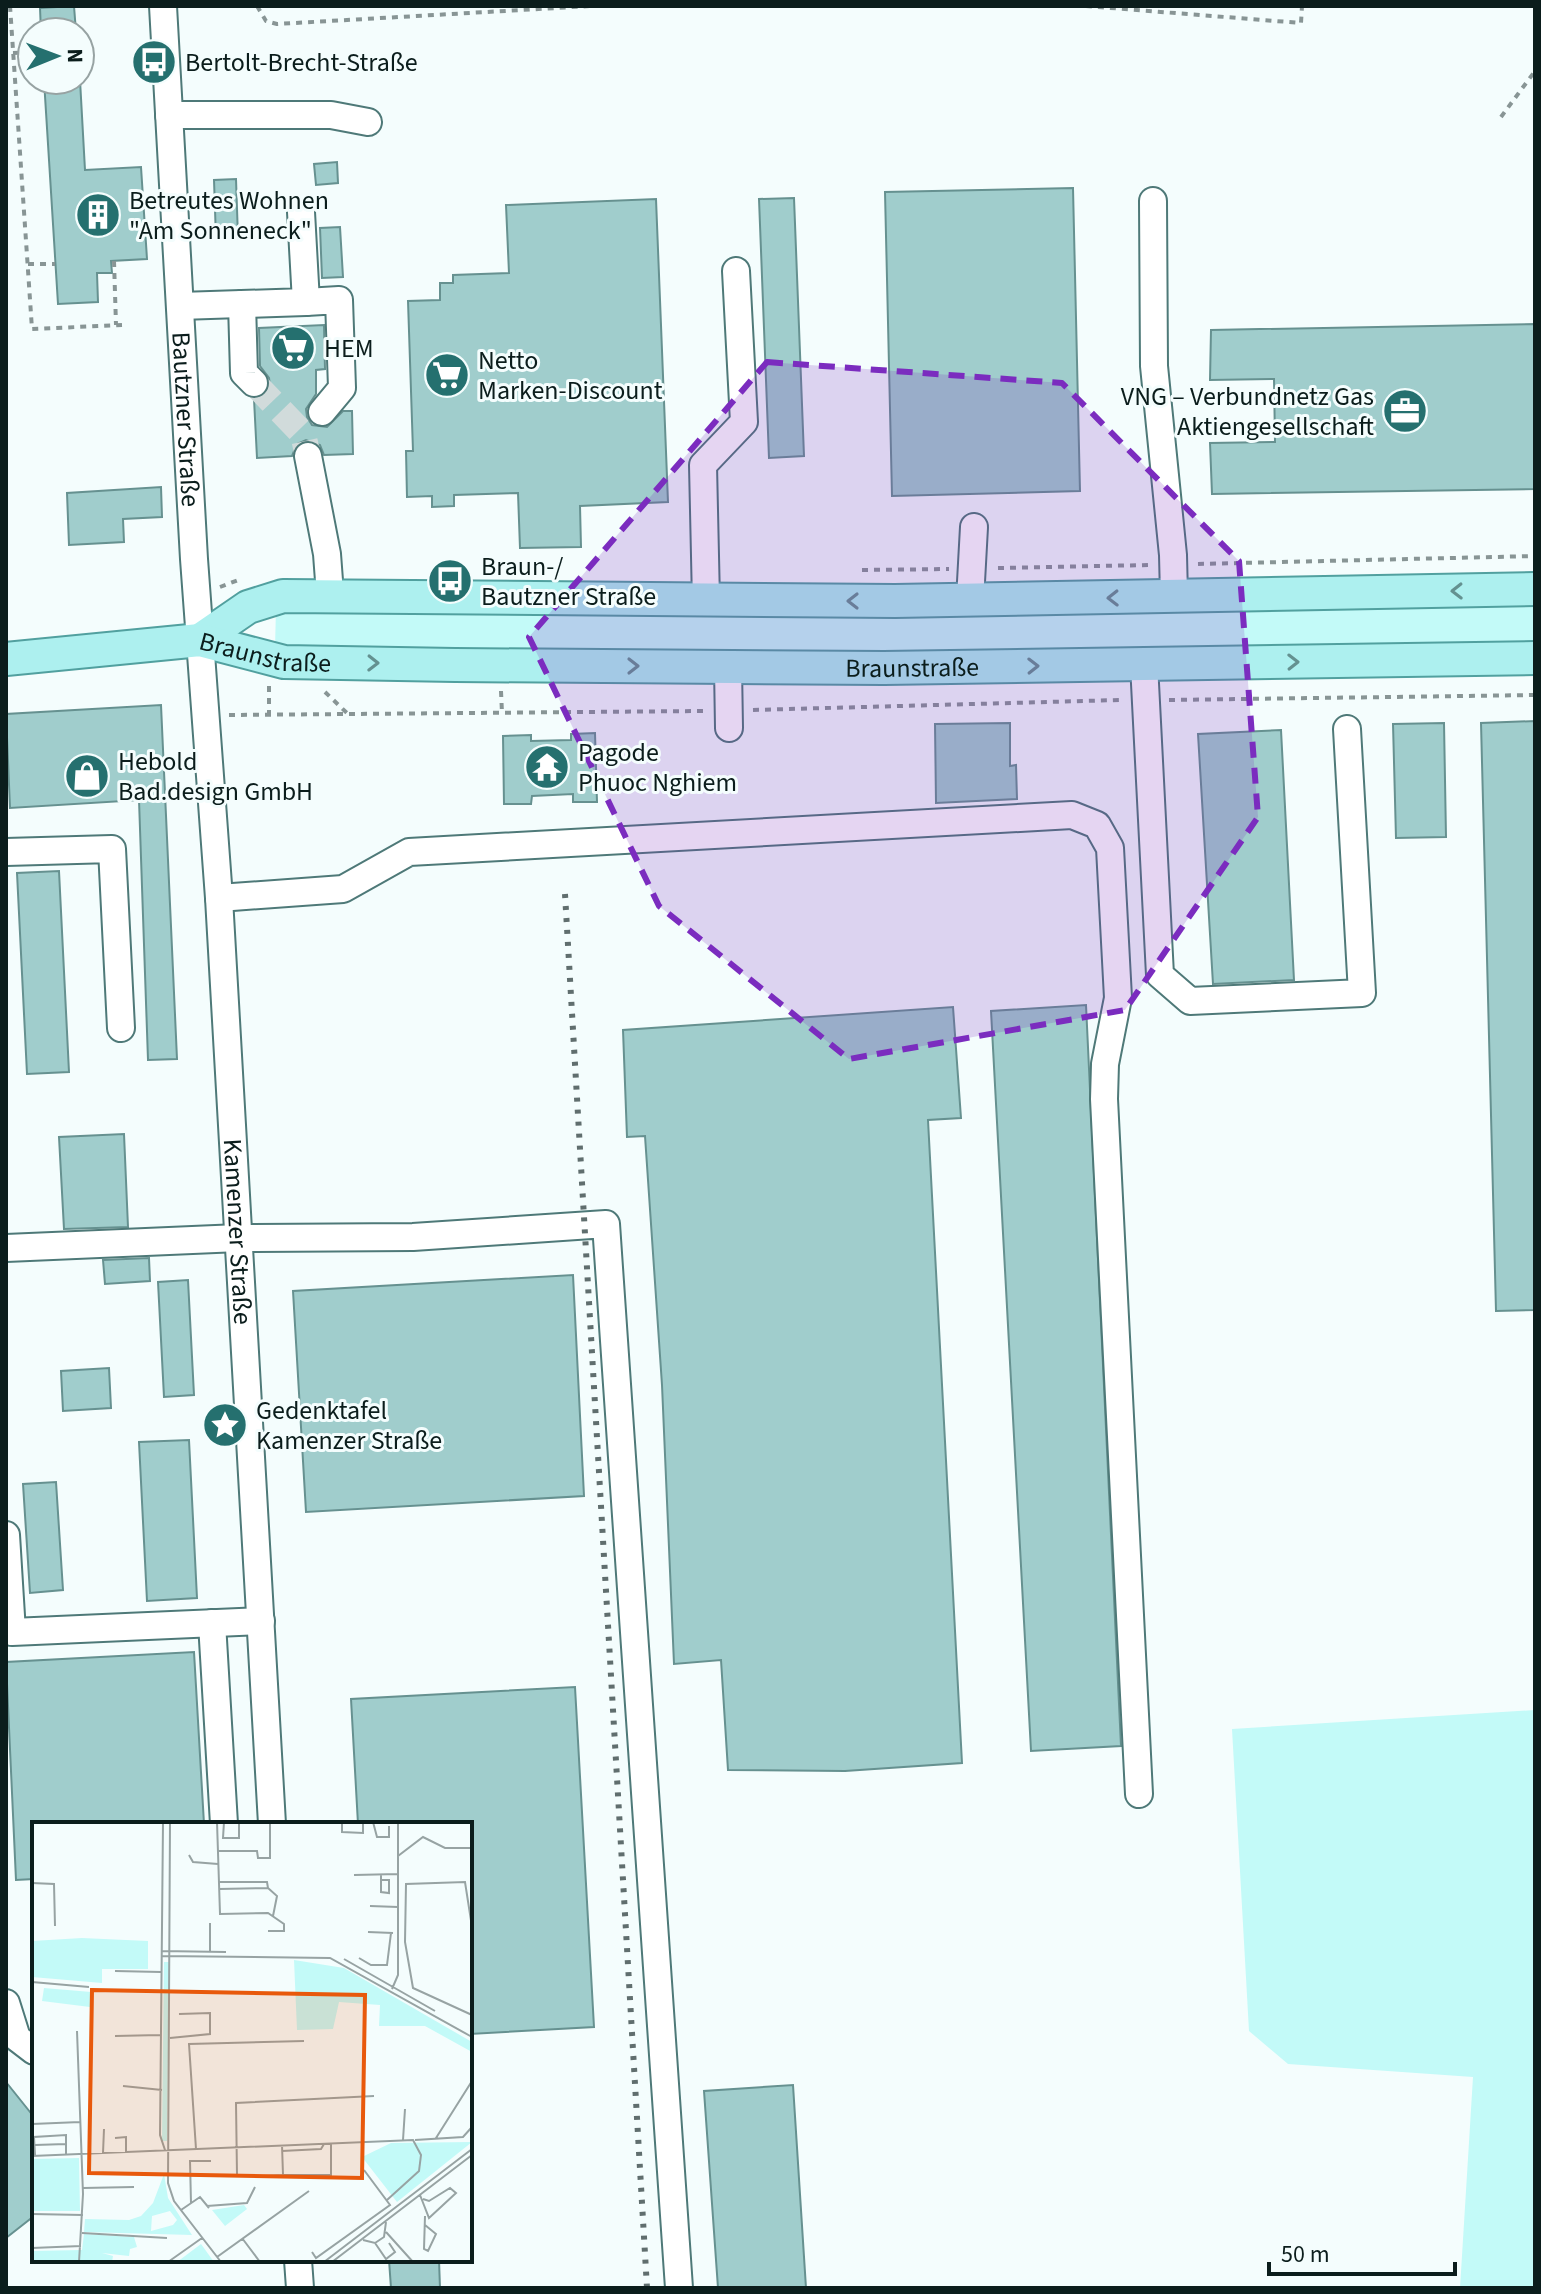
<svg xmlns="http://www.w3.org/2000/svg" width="1541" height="2294" font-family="'Source Sans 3',sans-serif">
<rect width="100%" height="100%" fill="#f4fdfd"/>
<g fill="#c3faf8">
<polygon points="1535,603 1535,645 924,654 275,648 276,608"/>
<polygon points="1535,1710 1535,2288 1460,2288 1473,2077 1288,2064 1249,2031 1232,1729"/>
</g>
<g fill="#a0cdcc" stroke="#669190" stroke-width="2">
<polygon points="74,6 76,32 41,32 40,8"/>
<polygon points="44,80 80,80 85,170 141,167 147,259 111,261 112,273 97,273 98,302 58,304"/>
<polygon points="337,162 338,183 316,185 314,164"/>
<polygon points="236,179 238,238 216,239 214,180"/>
<polygon points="1073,188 1080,491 892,496 885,192"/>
<polygon points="794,198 804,456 769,458 759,199"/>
<polygon points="656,199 668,502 580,506 581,547 520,548 518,493 454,495 454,506 432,507 432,496 407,497 406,451 413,451 408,301 440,300 440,283 453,283 453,275 509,273 506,205"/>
<polygon points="340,227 343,277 322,278 320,228"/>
<polygon points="1535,324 1535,489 1212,494 1210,443 1275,442 1274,379 1210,380 1211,330"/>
<polygon points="324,325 325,369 316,370 316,394 306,409 307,417 312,425 327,427 343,411 352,411 353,454 324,455 320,445 306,440 297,444 292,456 257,458 254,399 265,395 270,386 269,378 260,366 259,328"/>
<polygon points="161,487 162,517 123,519 124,542 69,545 67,493"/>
<polygon points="161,705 177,1059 148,1060 139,800 10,808 6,714"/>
<polygon points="1535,721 1535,1310 1496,1311 1481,723"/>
<polygon points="1010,723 1010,766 1016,765 1017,799 936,803 935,724"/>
<polygon points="1444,723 1446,837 1396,838 1393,724"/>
<polygon points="1281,730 1294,980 1213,984 1198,734"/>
<polygon points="595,733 597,802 573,802 573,794 532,796 531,804 504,804 503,736 531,735 531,741 571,740 571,734"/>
<polygon points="59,871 69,1072 27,1074 17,873"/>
<polygon points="1086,1005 1121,1746 1031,1751 991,1011"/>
<polygon points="953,1007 961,1118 928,1120 962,1763 845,1771 728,1770 721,1660 674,1664 662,1385 645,1136 627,1137 623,1030"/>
<polygon points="124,1134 128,1227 64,1229 59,1137"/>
<polygon points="149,1258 150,1281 105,1284 103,1260"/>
<polygon points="573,1275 584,1496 306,1512 293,1291"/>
<polygon points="188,1280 194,1395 164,1397 158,1282"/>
<polygon points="109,1368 111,1408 63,1411 61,1371"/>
<polygon points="189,1440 197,1598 147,1601 139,1442"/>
<polygon points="56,1482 63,1590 30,1593 23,1484"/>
<polygon points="194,1652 204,1824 34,1824 34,1879 16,1880 6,1662"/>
<polygon points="575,1687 594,2027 470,2034 470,1824 358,1824 351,1699"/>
<polygon points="6,2082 34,2117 34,2216 6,2238"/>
<polygon points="793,2085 806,2288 718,2288 704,2091"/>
<polygon points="389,2260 439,2260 440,2288 391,2288"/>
</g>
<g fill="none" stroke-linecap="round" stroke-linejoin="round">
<polyline stroke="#d1dbdb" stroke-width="26" stroke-dasharray="26 13" stroke-linecap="butt" points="254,383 303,434 308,456"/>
<g stroke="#4e7978" stroke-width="30">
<g id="minor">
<path id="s1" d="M163,6l31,553 25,339 53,926"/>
<polyline points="169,115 331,115 368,122"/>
<polyline points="1153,201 1154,366 1173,555 1174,596"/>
<polyline points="306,302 339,300 342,388 322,412"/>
<polyline points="242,304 244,373 254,383"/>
<polyline points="180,306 306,302 301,212"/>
<polyline points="308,456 327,554 330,594"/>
<polyline points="970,600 974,527"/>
<polyline points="706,601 703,465 744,422 736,271"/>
<polyline points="1144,664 1160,975 1190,1001 1362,993 1347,729"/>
<polyline points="728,667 729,728"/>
<polyline points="6,852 112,849 121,1028"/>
<polyline points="219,898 343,889 409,852 1072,815 1097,825 1110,848 1118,998 1105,1064 1104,1099 1139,1794"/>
<polyline points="6,1248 239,1238 413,1237 606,1224 679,2288"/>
<polyline points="6,1535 12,1632 261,1621"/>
<polyline points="212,1623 224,1824"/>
<polyline points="6,2003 17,2038 34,2051"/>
<polyline points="298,2260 300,2288"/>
</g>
</g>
<g stroke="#51a09f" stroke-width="36">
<g id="major">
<polyline points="200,640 248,607 283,596 895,601 1535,589"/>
<path id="s2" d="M6,659l194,-19 84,22 171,3 429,3 651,-10"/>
</g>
</g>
<g stroke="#889595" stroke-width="4" stroke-dasharray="6 6" stroke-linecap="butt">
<polyline points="10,6 32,329 122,325"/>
<polyline points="257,6 266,21 277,24 591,6"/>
<polyline points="1086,6 1301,23 1302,6"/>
<polyline points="13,53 32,52"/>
<polyline points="1501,117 1535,71"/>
<polyline points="114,261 116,325"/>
<polyline points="28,264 55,264"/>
<polyline points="1198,564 1535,556"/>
<polyline points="998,568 1149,565"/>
<polyline points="862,570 949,569"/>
<polyline points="220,587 241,579"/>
<polyline points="269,686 269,716"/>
<polyline points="501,691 502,713"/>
<polyline points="325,692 348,714"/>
<polyline points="1169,700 1535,695"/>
<polyline points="753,710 1120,700"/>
<polyline points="229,715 704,711"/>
</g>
<use href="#minor" stroke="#fff" stroke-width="26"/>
<use href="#major" stroke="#adf0ef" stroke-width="32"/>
<polyline stroke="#606e6e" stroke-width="6" stroke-dasharray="4 8" stroke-linecap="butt" points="565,894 647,2288"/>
</g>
<defs><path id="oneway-chevron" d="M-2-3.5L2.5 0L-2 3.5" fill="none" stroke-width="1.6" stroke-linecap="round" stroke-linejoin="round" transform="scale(2)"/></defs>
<g stroke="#649190">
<use href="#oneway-chevron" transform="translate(1457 591) rotate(179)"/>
<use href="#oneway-chevron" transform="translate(1113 598) rotate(179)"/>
<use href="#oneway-chevron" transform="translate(853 601) rotate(180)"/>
<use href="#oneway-chevron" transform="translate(1293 662) rotate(-1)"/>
<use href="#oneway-chevron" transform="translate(373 663) rotate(1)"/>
<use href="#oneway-chevron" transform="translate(633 666)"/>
<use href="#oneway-chevron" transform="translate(1033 666) rotate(-1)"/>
</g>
<path fill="#7b2cbf" fill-opacity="0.2" stroke="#7b2cbf" stroke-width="6" stroke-dasharray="16 10" stroke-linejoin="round" d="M767,362l295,21 177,178 19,256 -133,193 -276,49 -190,-153 -130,-269z"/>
<defs>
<g id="bus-disc" transform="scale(2.3)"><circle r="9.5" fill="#25706f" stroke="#f4fdfd"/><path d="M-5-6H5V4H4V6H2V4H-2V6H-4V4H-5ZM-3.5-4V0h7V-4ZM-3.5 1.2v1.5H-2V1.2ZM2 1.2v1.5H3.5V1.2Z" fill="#fff"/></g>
<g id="building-disc" transform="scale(2.3)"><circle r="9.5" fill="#25706f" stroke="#f4fdfd"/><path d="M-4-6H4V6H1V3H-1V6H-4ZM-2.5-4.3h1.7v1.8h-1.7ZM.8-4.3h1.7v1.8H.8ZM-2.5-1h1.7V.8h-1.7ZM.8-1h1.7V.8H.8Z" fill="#fff"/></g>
<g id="supermarket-disc" transform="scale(2.3)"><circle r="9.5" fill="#25706f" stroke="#f4fdfd"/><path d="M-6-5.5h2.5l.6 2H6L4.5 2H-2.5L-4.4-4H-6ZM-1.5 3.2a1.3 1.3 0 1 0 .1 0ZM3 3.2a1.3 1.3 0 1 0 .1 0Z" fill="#fff"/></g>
<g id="office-disc" transform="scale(2.3)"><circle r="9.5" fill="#25706f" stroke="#f4fdfd"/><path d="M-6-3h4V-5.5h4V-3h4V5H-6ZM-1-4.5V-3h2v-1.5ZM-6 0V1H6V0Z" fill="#fff"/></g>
<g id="temple-disc" transform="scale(2.3)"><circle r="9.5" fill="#25706f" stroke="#f4fdfd"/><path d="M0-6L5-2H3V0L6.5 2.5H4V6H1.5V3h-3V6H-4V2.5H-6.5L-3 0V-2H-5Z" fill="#fff"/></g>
<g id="shop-disc" transform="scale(2.3)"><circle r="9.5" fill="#25706f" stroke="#f4fdfd"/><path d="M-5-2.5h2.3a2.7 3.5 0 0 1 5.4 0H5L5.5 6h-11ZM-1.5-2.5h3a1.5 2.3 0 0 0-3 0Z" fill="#fff"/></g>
<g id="sight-disc" transform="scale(2.3)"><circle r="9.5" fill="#25706f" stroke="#f4fdfd"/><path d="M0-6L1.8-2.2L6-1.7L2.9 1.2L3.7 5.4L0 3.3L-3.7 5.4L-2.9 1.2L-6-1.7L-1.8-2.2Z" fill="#fff"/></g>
</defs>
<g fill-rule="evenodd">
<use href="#bus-disc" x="154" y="62"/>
<use href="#building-disc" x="98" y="215"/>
<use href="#supermarket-disc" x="293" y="348"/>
<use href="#supermarket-disc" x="447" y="375"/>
<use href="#office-disc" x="1405" y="411"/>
<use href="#bus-disc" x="450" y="581"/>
<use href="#temple-disc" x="547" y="767"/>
<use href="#shop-disc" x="87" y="776"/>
<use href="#sight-disc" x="225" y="1425"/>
</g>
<g text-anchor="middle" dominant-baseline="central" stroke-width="6" stroke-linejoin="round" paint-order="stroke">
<g font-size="26" fill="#0b1d1c" stroke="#f4fdfd" text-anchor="start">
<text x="185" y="62">Bertolt-Brecht-Straße</text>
<text x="129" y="200">Betreutes Wohnen<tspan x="129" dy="30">"Am Sonneneck"</tspan></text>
<text x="324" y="348">HEM</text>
<text x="478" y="360">Netto<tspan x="478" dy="30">Marken-Discount</tspan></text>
<text x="1374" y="396" text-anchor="end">VNG – Verbundnetz Gas<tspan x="1374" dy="30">Aktiengesellschaft</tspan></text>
<text x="481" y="566">Braun-/<tspan x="481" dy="30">Bautzner Straße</tspan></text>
<text x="578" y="752">Pagode<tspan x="578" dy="30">Phuoc Nghiem</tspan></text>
<text x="118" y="761">Hebold<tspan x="118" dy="30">Bad.design GmbH</tspan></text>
<text x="256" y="1410">Gedenktafel<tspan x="256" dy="30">Kamenzer Straße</tspan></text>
</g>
<g font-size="26" fill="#0b1d1c" stroke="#f4fdfd">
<text stroke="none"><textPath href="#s1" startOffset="414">Bautzner Straße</textPath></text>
<text stroke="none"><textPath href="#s2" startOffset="262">Braunstraße</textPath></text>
<text stroke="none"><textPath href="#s2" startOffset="910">Braunstraße</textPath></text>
<text stroke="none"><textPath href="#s1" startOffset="1228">Kamenzer Straße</textPath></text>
</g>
</g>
<g transform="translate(32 1822)">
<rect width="440" height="440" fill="#f4fdfd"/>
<path d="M50,116l66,3v28h-46v14l-70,-6v-36zM262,138l50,8 128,74v10l-47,-26h-46l1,-21 -41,-3 -6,27 -36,1zM132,140h5l-2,179h-5zM12,166l47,4 -1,15 -48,-6zM440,320l-75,60 -35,-45 29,-14zM47,336l1,53h-48v-52zM132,352l4,24 24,37 -108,-3 1,-13 44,1 12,-4 12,-13zM138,389l7,9 -4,5 -22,6 1,-15zM212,383l3,4 -22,17 -13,-16zM52,412l50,3 3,10 -7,2 -1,7 -27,-3 11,3 -1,6h-80v-11l50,-1zM169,422l13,18h-37z" fill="#c3faf8" fill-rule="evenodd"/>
<path fill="none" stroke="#97a3a3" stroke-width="2" d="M131,0l-3,313 5,15M138,0l-2,361 6,18 47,61M185,0l3,92 48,-1 16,11v7h-16M192,0l-1,16h16v-16M310,0v10l21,1v-11M341,0l4,15h12v-11M186,29h39l1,7h12v-36M157,33l4,7 25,2M366,34l25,-19 22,11h27M322,53l44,-1M349,53v17l8,1v-13h-8M187,60h48l1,6 -49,1M0,61l22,1 1,42M236,66l9,8 -4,20M338,84l28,1M440,105l-7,-45 -59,2 -1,58 8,46 59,27M336,110l25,1M129,129l65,1M178,129v-28M129,134l169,2 142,79M327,136l12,7h16l4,-32M312,137l91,52M83,149l46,1M0,160l57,5M360,167l6,-14v-153M45,209l6,163 -4,68M83,214l45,-1M138,216l40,-4v-21l-31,1M91,264l39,4M0,302l48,-2M83,316l11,-1v15M404,316l36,-57M371,318l2,-31M383,318l48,-3 9,-10M3,323l31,-1M164,327l-7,-105 115,-3M250,329l39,-2 3,-5M71,331l1,-24M3,333l-1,-18 32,-2v19M0,334l381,-16 8,15 -2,16 -32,29M193,353h12l-1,-72 138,-7M251,353h48v-32M232,354l19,-1 -1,-30M51,366l51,-1M388,373l9,23 27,-25 -6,-5 -21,13 -6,-2M159,381l-1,-42h21M175,384l40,-3 8,-16M149,388l19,-13 9,11M0,392l51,1M393,394l-1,33 4,2 8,-17 -11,-9M354,410l27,30M50,411l85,5M210,416l18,24M331,418l12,3 9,-6 2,-15M343,421l11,16 9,-7 -6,-9M0,426l49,-2M280,430l4,6 74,-53 -26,-35M185,435l92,-66M136,440l34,-24M292,440l148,-113M300,440l140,-107"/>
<path fill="#e8590c" fill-opacity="0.15" stroke="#e8590c" stroke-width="4" d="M60,168l273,5 -3,183 -273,-5z"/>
<rect width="440" height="440" fill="none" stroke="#0b1d1c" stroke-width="4"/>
</g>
<rect width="1541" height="2294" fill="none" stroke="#0b1d1c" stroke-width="16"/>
<g transform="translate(56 56) rotate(89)"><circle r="38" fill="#f4fdfd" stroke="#97a3a3" stroke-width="2"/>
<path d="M0-6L14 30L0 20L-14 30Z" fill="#25706f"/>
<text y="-12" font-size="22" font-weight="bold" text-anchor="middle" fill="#0b1d1c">N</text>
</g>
<path d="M1269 2262v12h186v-12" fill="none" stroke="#0b1d1c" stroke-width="4"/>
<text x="1281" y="2262" font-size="24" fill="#0b1d1c" stroke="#f4fdfd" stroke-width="6" paint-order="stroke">50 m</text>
</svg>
